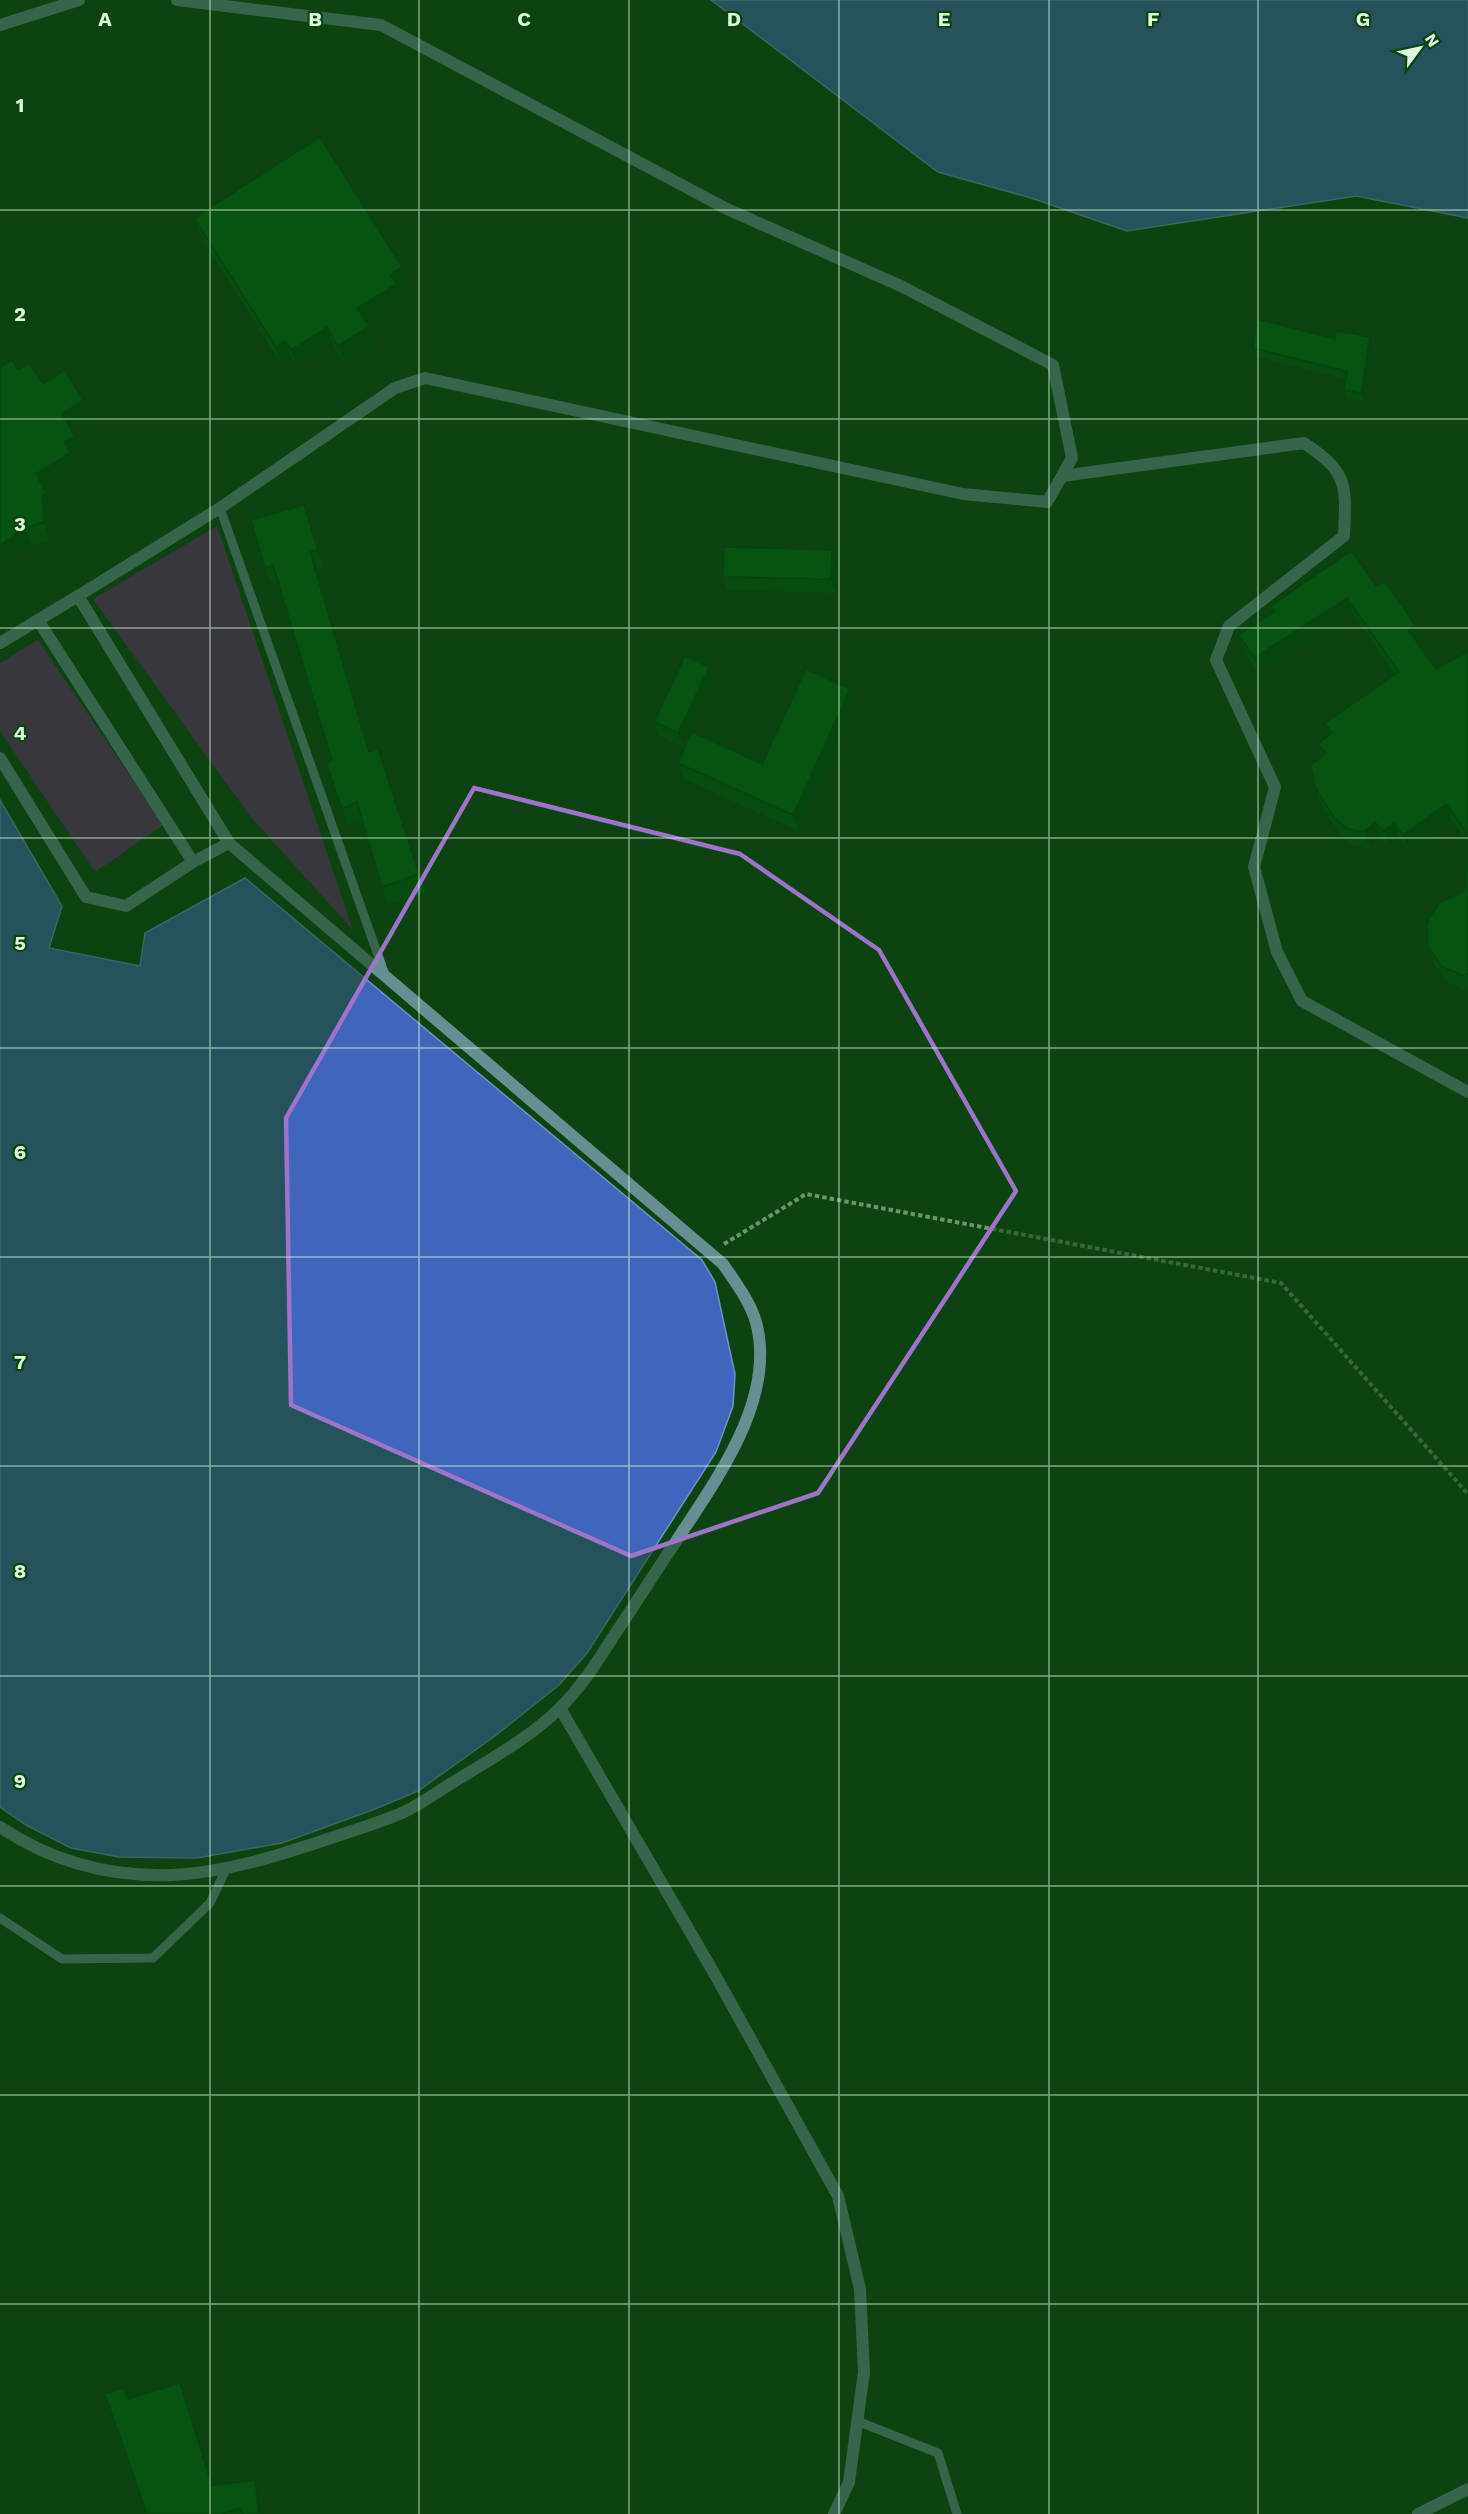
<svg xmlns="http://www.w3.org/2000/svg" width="1468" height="2514" font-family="'Work Sans',sans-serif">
<rect width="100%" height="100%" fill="#0c4311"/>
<g fill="#6d2873">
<polygon points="217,526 353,930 250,816 93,599"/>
<polygon points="38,640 163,825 95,872 0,731 0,663"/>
</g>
<g fill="#4066bc" stroke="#6f92c5" stroke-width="1.5">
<polygon points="711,0 1468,0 1468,218 1356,196 1127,231 1031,198 938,172"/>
<polygon points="0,800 62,906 49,948 140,966 145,933 245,878 702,1260 715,1282 735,1374 733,1406 716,1452 587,1653 559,1685 495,1736 418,1791 375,1809 282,1843 197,1858 119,1857 71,1848 26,1825 0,1807"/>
</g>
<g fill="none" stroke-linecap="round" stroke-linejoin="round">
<polyline stroke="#6a956d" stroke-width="4" stroke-dasharray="4.5 3" stroke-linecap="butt" points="724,1244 806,1194 1281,1283 1468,1494"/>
<g stroke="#678f93" stroke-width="9">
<polyline points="220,508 385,975"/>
<polyline points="0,1918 62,1959 153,1958 210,1903 227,1867"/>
<polyline points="857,2421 938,2453 957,2514"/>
</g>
<g stroke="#678f93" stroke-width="12">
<polyline points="177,0 381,25 727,209 901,286 1053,365 1072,458 1062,476"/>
<polyline points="0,25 79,0"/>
<path d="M1062,476l242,-33c45,30 42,42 40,93l-115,90 -13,34 59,127 -21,80 23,85 25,49 166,91"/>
<polyline points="38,620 193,862"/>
<polyline points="0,643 78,596"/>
<polyline points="0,758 86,897 126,906 193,862 229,843"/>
<polyline points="560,1708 714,1973 838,2196 860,2289 864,2372 849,2482 834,2514"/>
<polyline points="1418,2514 1468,2489"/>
</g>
<path stroke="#678f93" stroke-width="12" d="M0,1827c51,34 109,50 171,48 57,-2 115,-22 169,-40 21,-7 44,-14 64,-23 17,-8 33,-20 48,-29 37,-23 76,-44 107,-74 21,-20 38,-47 54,-72 21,-31 41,-63 62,-94 40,-62 102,-143 81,-221 -6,-21 -21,-40 -33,-58l-494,-421 -151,-247 142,-88 175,-120 30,-10 538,116 84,8 15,-26"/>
</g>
<g fill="#025810">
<polygon points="194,218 402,267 409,284 398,291 402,301 368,323 376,344 345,364 333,345 298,368 292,359 282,365 200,236"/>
<polygon points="1370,337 1373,346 1364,402 1347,399 1344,390 1346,379 1256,357 1253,348 1335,339"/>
<polygon points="18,370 43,384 90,418 71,430 75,436 82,453 73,459 77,470 44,491 52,511 49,514 50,540 31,546 2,566"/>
<polygon points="311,523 324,568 317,569 370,752 378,749 425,892 389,905 382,887 362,821 348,826 342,809 332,760 278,583 272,585 265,568"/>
<polygon points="837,563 836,593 728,590 723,577"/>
<polygon points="1376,586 1421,641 1418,644 1436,669 1468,651 1468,992 1447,982 1434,963 1428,946 1465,891 1467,841 1452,821 1409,851 1401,840 1389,848 1382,839 1370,849 1353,845 1340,835 1321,804 1315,787 1323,756 1318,744 1330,735 1325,723 1395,675 1353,614 1260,675 1245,652 1239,635 1273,612 1271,606"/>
<polygon points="714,680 683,747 659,736 654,722"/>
<polygon points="850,689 856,706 799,831 684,779 678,763 762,764"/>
<polygon points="128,2399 185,2399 213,2485 260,2496 263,2514 147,2514"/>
</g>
<g fill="#01470d">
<polygon points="402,267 409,284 398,291 402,301 364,326 357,308 390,275"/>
<polygon points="369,326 376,344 345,364 338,346"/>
<polygon points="327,327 333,345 298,368 291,350"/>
<polygon points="1370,337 1373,346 1364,402 1361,393"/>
<polygon points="285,341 292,359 282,365 276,347"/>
<polygon points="83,400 90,418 68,432 62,414"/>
<polygon points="75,436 82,453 73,459 77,470 42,492 36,474 64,442"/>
<polygon points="46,493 52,511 49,514 50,540 44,522 42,496"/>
<polygon points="304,505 311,523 324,568 318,550"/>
<polygon points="25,528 31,546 2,566 0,569 0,545"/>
<polygon points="832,550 837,563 836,593 831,579"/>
<polygon points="310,552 317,569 375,770 369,752"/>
<polygon points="1347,598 1353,614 1260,675 1254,658"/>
<polygon points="1415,625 1421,641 1414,647 1408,630"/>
<polygon points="709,667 714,680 683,747 678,733"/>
<polygon points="850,689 856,706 799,831 793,815"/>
<polygon points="378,749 385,767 425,892 419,874"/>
<polygon points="1446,804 1452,821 1409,851 1403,835"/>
<polygon points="1375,822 1382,839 1370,849 1364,832"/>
<polygon points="1394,823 1401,840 1389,848 1383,831"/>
<polygon points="180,2383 185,2399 218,2501 212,2486"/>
<polygon points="255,2480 260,2496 263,2514 259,2514"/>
</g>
<g fill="#026613" stroke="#01470d" stroke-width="1.5">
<polygon points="320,137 402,267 390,275 396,284 357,308 369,326 338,346 327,327 291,350 285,341 276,347 194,218"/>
<polygon points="1257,319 1335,339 1336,331 1370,337 1361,393 1344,390 1347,371 1253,348"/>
<polygon points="12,360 18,370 29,363 43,384 65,370 83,400 62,414 75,436 64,442 70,453 36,474 46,493 42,496 44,522 25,528 0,545 0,368"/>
<polygon points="304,505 318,550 310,552 369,752 378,749 419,874 382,887 357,802 342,809 327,765 332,760 273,565 265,568 251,520"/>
<polygon points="724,547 832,550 831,579 723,577"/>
<polygon points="1351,551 1376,586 1385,581 1415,625 1408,630 1436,669 1468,651 1468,974 1462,975 1441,966 1428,946 1427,923 1439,903 1465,891 1467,833 1446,804 1403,835 1394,823 1383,831 1375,822 1364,832 1347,829 1334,818 1315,787 1311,765 1326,753 1318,744 1332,733 1325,723 1399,672 1347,598 1254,658 1239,635 1275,611 1271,606"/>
<polygon points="685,656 709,667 678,733 654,722"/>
<polygon points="806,669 850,689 793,815 678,763 692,732 762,764"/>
<polygon points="180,2383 212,2486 255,2480 259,2514 242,2514 241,2508 222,2514 147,2514 105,2394 124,2388 128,2399"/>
</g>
<path d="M0 0H1468V2514H0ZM474,788l266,66 139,96 137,241 -198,302 -187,63 -340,-151 -5,-287z" fill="#0c4311" fill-opacity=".55" fill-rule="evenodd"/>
<path fill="none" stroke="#9d74c9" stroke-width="4.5" stroke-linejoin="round" d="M474,788l266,66 139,96 137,241 -198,302 -187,63 -340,-151 -5,-287z"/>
<path fill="none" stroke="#dcf9db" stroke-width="1.5" stroke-opacity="0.55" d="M210,0v2514M419,0v2514M629,0v2514M839,0v2514M1049,0v2514M1258,0v2514M0,210h1468M0,419h1468M0,628h1468M0,838h1468M0,1048h1468M0,1257h1468M0,1466h1468M0,1676h1468M0,1886h1468M0,2095h1468M0,2304h1468"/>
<g font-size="20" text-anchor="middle" font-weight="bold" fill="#dcf9db" stroke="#0c4311" stroke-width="4.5" stroke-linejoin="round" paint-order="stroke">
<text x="105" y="26">A</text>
<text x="315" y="26">B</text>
<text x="524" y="26">C</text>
<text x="734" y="26">D</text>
<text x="944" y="26">E</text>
<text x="1153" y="26">F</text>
<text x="1363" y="26">G</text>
<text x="20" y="112">1</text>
<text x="20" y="321">2</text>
<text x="20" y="531">3</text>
<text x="20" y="740">4</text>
<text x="20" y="950">5</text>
<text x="20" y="1159">6</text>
<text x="20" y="1369">7</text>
<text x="20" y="1578">8</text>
<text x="20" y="1788">9</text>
</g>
<g transform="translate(1420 48) rotate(57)" stroke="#0c4311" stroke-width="4.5" paint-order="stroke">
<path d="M0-4.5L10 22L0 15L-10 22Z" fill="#dcf9db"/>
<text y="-9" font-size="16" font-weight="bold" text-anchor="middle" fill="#dcf9db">N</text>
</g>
</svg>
